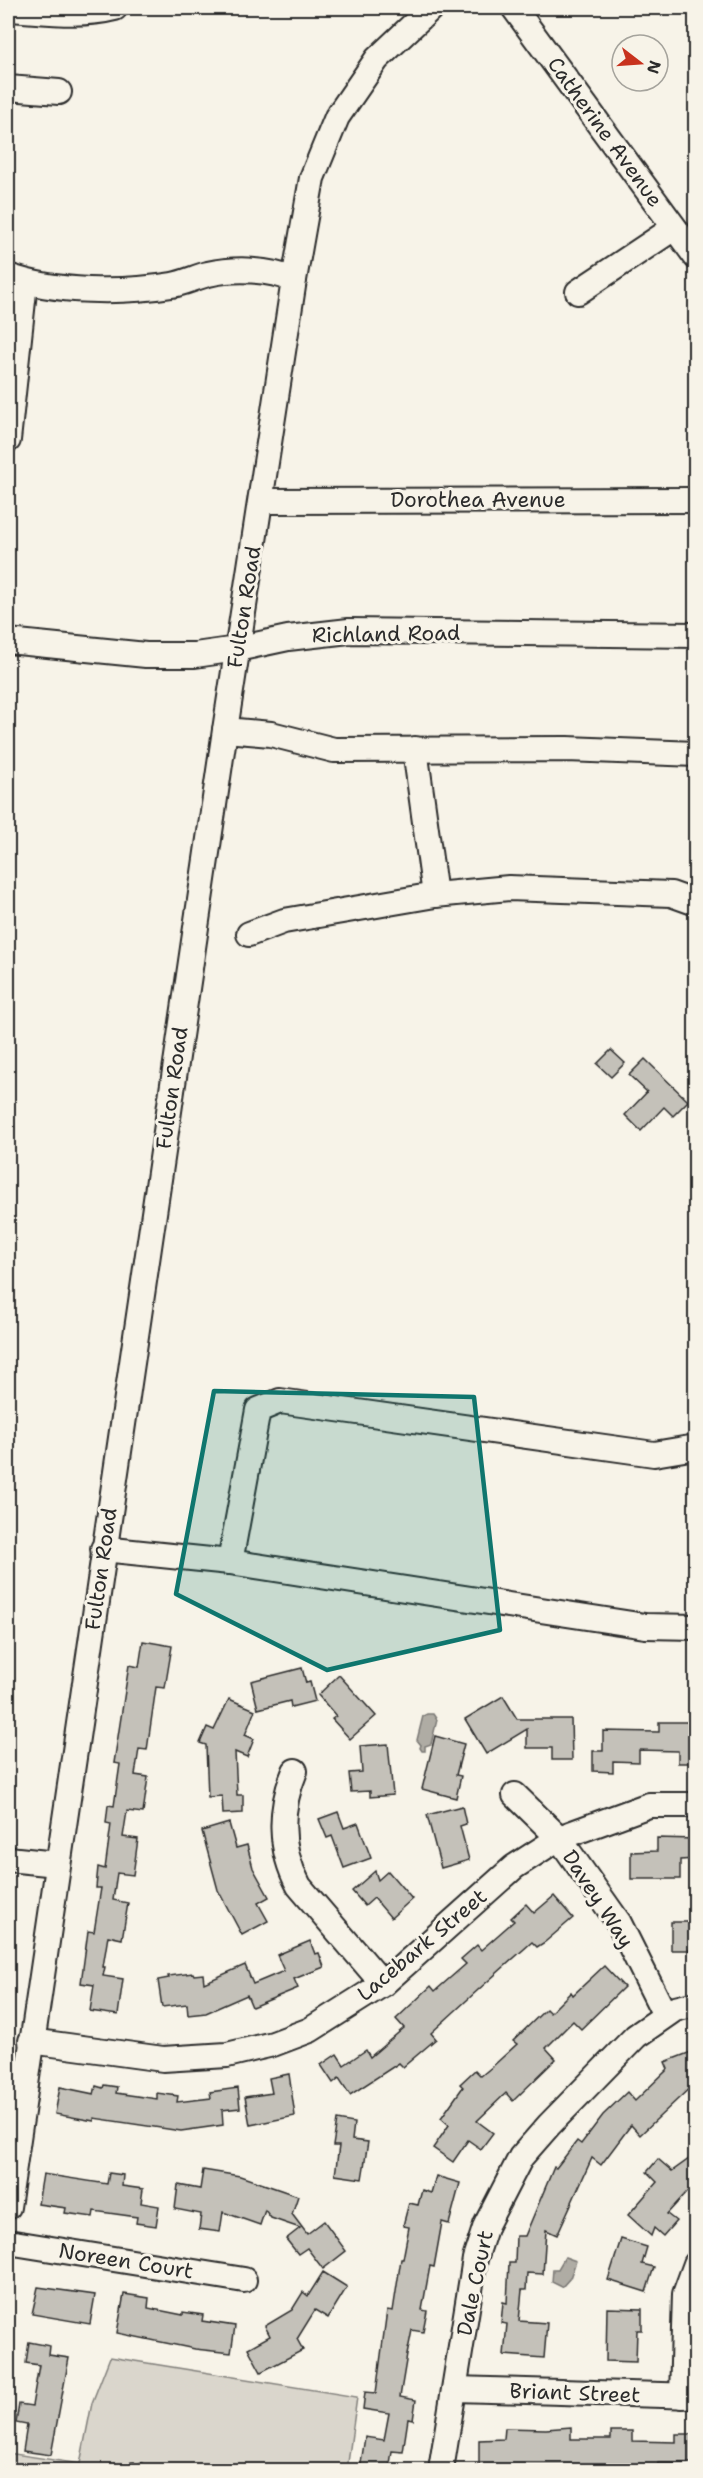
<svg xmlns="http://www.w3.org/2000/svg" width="703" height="2478" font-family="'Shantell Sans',sans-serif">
<rect width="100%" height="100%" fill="#f7f3e8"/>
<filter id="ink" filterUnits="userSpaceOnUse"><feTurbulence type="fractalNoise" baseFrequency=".0167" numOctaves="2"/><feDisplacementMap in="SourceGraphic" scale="12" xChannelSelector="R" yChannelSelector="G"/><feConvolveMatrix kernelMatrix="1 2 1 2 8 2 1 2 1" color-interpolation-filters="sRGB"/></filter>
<g filter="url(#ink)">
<polygon fill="#dad6cc" stroke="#82807c" stroke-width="1.5" points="110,2357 357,2397 347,2470 8,2470 8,2453 80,2464 92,2403"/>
<g fill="#afaca4" stroke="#7a7874" stroke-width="1.5">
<polygon points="427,1714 433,1714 437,1720 431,1744 425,1746 425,1751 422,1751 420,1748 421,1745 417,1740 423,1716"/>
<polygon points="565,2257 576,2261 570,2278 562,2287 552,2282 553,2269 558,2269"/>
</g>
<g fill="#c4c1b9" stroke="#2b2b2b" stroke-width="1.5">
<polygon points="611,1050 625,1063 611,1077 597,1064"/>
<polygon points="645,1059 688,1101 673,1116 664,1107 641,1131 625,1115 647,1092 629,1075"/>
<polygon points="143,1641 172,1646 165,1688 156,1687 147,1750 139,1749 135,1775 148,1777 143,1813 127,1811 123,1837 138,1839 133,1875 117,1873 113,1900 128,1903 122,1939 108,1936 103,1967 105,1967 103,1976 123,1979 118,2015 90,2011 94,1985 81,1983 88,1931 94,1932 101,1888 96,1888 98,1867 105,1869 111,1824 106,1823 108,1805 114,1806 120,1764 114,1763 129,1665 139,1667"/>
<polygon points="302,1668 306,1683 310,1682 315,1701 291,1707 290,1701 258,1709 251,1681"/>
<polygon points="339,1675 376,1716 350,1739 332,1719 336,1716 318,1695"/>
<polygon points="503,1696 517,1719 571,1719 572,1760 552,1760 552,1748 527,1748 527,1729 486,1754 465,1719"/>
<polygon points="229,1699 255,1710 245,1735 254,1739 247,1757 235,1752 237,1795 243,1795 243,1813 223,1814 222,1796 208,1797 206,1745 200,1743 207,1727 214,1730"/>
<polygon points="659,1722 695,1722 696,1763 678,1763 678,1751 639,1750 639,1762 613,1761 613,1772 593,1771 593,1751 603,1751 603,1731 659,1732"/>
<polygon points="435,1736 464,1744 456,1775 461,1776 456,1798 422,1789"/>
<polygon points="388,1744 393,1795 370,1797 370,1791 351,1792 349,1773 362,1772 360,1746"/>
<polygon points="462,1806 466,1824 460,1826 469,1860 441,1868 427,1815"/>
<polygon points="338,1812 344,1828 358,1823 371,1858 344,1868 332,1836 327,1838 319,1819"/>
<polygon points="229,1823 236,1848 247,1845 253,1868 269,1897 258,1903 268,1921 242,1935 218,1890 202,1831"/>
<polygon points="657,1838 696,1839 696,1859 680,1860 680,1879 631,1879 631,1852 657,1851"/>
<polygon points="375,1871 378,1880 388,1871 412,1899 391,1918 374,1898 365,1906 352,1891"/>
<polygon points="554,1896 573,1918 545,1942 537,1947 532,1942 478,1990 431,2033 436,2039 403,2067 399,2063 350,2095 339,2078 333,2083 321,2065 337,2054 344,2065 366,2050 370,2057 404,2028 396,2019 431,1986 435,1991 466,1964 461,1959 477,1945 481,1950 514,1921 511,1918 526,1904 534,1913"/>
<rect x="671" y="1922" width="25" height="28"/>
<polygon points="310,1941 315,1954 319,1953 324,1967 294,1979 298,1988 252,2007 247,1995 206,2013 188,2015 187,2004 162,2007 158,1980 169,1978 168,1976 193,1973 194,1975 203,1974 204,1983 245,1965 253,1984 284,1971 277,1955"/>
<polygon points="604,1966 624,1987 581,2029 573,2021 546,2048 556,2059 513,2101 506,2093 477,2121 493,2133 481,2149 468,2140 453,2162 433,2148 449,2125 441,2118 463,2087 460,2084 475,2070 481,2076 493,2066 517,2044 513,2041 546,2009 550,2013 571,1992 573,1995"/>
<polygon points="696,2050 696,2082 640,2135 631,2125 601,2165 592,2158 557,2235 546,2230 543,2274 527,2273 526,2290 522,2290 519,2321 547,2323 544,2358 504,2355 507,2324 501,2323 503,2302 507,2303 509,2263 515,2263 516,2236 525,2236 554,2167 556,2168 577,2141 581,2144 603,2115 627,2092 635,2101 668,2069 665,2062"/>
<polygon points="289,2074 295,2116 250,2125 245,2097 272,2093 269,2078"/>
<polygon points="104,2085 117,2087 116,2093 157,2099 157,2093 178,2096 177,2102 211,2098 210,2092 238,2088 240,2108 222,2110 223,2125 181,2131 94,2118 94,2121 55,2114 60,2087 94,2094 96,2086 103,2088"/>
<polygon points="337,2120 354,2123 352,2140 368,2142 362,2179 335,2175 339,2146 333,2146"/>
<polygon points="696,2154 696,2182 667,2214 676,2221 663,2236 654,2228 651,2236 628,2215 657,2182 647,2172 658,2159 672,2171"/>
<polygon points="203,2170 240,2176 298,2196 292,2214 307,2234 324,2221 346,2251 323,2269 307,2248 298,2254 286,2239 300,2228 271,2218 265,2210 260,2225 223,2212 220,2232 199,2229 201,2214 175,2209 178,2185 200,2189"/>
<polygon points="109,2173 123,2175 122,2186 143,2189 141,2203 159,2206 156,2226 136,2223 137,2217 94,2211 93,2217 65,2213 66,2208 38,2204 43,2174 107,2184"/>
<polygon points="436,2176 460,2183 449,2224 442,2222 434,2267 430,2266 422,2310 427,2311 423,2332 412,2330 407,2355 400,2397 416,2400 413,2420 408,2419 403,2452 392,2451 389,2470 360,2470 365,2437 384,2440 389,2413 363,2409 365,2392 376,2393 387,2310 393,2311 401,2259 403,2259 409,2227 403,2226 405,2218 409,2203 418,2205 422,2190 431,2193"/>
<polygon points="621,2239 647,2247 642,2264 654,2267 646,2292 608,2280"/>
<polygon points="323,2272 347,2287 328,2318 315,2310 297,2339 303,2350 261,2372 248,2348 270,2336 265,2326 292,2310 303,2292 308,2296"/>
<polygon points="38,2287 95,2295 90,2324 32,2314"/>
<polygon points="124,2294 149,2298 148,2308 183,2315 183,2312 203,2315 202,2321 235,2326 231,2353 195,2349 117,2333"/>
<polygon points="607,2308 642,2309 642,2330 637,2330 636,2362 606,2361"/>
<polygon points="29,2342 50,2346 49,2355 69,2358 51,2455 23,2451 27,2425 16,2423 19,2404 32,2406 39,2365 26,2363"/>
<polygon points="571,2427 571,2439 611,2439 611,2431 632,2431 632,2441 676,2442 676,2434 696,2434 696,2463 658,2463 658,2470 614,2470 614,2467 524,2468 498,2470 479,2469 479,2440 504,2439 505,2428 546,2429"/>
</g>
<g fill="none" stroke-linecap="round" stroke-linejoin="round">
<g stroke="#2b2b2b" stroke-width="28">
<g id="minor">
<polyline points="514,8 696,257"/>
<path d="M8,9c35,2 72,8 107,-1"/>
<polyline points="8,88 59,92"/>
<path d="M8,276c48,17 114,17 164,9 12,-2 24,-8 36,-11 27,-6 61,-5 86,6"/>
<polyline points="578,292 674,228"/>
<polyline points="8,440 25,282"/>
<polyline points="261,501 696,500"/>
<polyline points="8,641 146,655 195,655 237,649 288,638 349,631 696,635"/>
<polyline points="225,730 271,734 334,750 567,749 696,754"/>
<polyline points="415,749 435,895"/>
<polyline points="249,934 284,921 435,895 509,888 671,894 696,903"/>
<polyline points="103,1549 230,1562 645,1626 696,1627"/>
<polyline points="230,1562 258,1410 280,1401 654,1454 696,1447"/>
<path d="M295,1771c-16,38 -16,78 4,115l84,98"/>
<polyline points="515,1795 559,1838 619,1923 665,2015"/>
<polyline points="8,1859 57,1864"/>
<polyline points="31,2041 163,2059 227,2055 273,2044 310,2030 383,1984 514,1867 559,1838 649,1805 696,1805"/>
<polyline points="8,2207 225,730 294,280 312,178 337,117 377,59 431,8"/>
<polyline points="8,2242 244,2280"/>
<polyline points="455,2389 696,2396"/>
<polyline points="682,2396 685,2294 696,2264"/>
<polyline points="441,2470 475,2259 486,2225 521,2157 549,2125 636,2036 675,2009 696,2004"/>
</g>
</g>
<path stroke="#2b2b2b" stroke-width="3" stroke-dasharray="4.5 4.5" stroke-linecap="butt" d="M114,2470c17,-12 29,-7 47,0"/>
<use href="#minor" stroke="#f7f3e8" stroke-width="24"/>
</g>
</g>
<path fill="#0f766e" fill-opacity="0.2" stroke="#0f766e" stroke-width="4.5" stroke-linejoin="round" d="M214,1391l260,6 26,233 -173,40 -151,-76z"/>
<g text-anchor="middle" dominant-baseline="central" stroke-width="6" stroke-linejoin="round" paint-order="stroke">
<g font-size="21" fill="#2b2b2b" stroke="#f7f3e8">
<text transform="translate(605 132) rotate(54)">Catherine Avenue</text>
<text x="478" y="500">Dorothea Avenue</text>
<text transform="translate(244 607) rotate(-81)">Fulton Road</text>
<text transform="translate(386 634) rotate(-1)">Richland Road</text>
<text transform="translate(172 1088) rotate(-82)">Fulton Road</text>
<text transform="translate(101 1569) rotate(-82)">Fulton Road</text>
<text transform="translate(598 1899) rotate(57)">Davey Way</text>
<text transform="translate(422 1945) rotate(-40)">Lacebark Street</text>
<text transform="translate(126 2261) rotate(9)">Noreen Court</text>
<text transform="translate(475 2283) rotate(-78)">Dale Court</text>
<text transform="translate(575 2393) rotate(2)">Briant Street</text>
</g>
</g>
<rect width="703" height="2478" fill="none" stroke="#f7f3e8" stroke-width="30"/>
<rect x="15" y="15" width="673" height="2448" fill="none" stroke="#2b2b2b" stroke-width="2" filter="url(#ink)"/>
<g transform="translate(640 63) rotate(107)"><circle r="28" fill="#f7f3e8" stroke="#a5a39c" stroke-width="1.5"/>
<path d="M0-4.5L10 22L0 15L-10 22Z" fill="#c8321e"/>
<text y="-9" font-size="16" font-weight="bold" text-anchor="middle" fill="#2b2b2b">N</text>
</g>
</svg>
